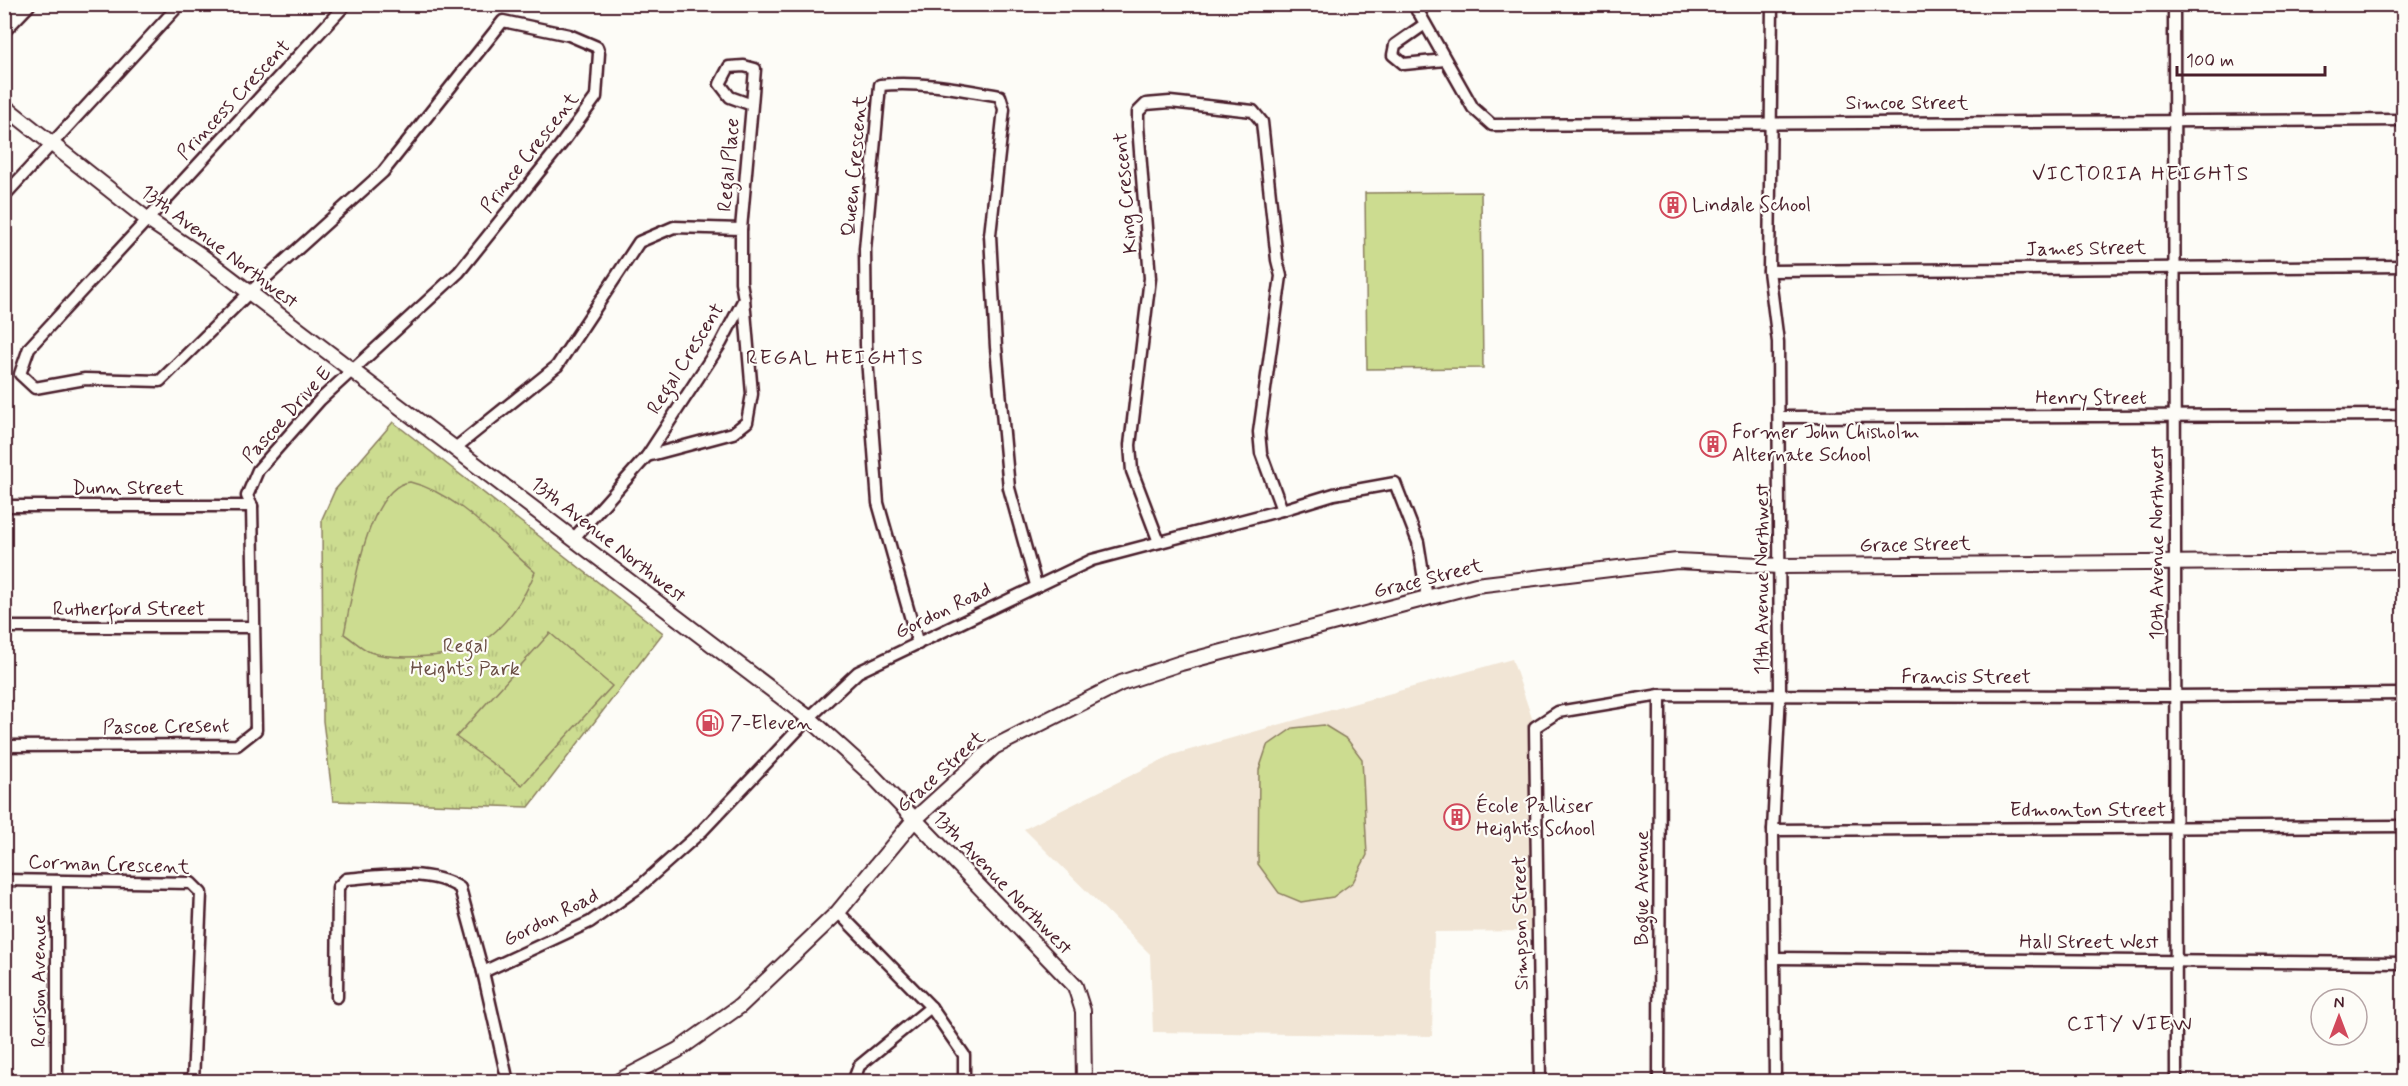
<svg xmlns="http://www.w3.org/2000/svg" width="2408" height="1086" font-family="Mynerve,sans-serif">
<defs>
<pattern id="grass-tufts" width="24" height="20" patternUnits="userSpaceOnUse" patternTransform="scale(1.5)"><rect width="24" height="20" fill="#ccdc90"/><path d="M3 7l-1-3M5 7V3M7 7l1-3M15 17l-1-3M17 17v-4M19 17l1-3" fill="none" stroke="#b1bc7c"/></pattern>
</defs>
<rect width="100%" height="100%" fill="#fdfcf7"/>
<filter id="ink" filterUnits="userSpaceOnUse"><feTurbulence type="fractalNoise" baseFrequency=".0167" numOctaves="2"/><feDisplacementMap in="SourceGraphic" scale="12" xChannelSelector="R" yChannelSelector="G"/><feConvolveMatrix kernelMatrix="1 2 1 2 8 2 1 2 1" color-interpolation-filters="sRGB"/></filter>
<g filter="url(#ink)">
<polygon fill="#f1e5d5" points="1512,659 1535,727 1539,931 1434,932 1432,1036 1153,1032 1150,954 1024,829 1172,755"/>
<polygon fill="url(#grass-tufts)" stroke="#8b7e5e" stroke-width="1.5" points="393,422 663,633 529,807 333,801 323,721 322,519 335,490"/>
<g fill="#ccdc90" stroke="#8b7e5e" stroke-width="1.5">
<polygon points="1481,192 1483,368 1367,369 1365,193"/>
<path d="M410,482c49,12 87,58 125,90 -10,26 -31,57 -56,72 -21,13 -85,17 -109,8 -9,-4 -18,-13 -26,-18 8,-36 23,-148 66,-152z"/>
<polygon points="550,633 612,686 522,785 456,737"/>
<polygon points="1324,725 1347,739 1362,759 1367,855 1353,882 1333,897 1301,902 1279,893 1258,864 1259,770 1267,746 1293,728"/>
</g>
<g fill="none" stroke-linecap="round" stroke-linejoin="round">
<g stroke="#4a1f2b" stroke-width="15">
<g id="minor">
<polyline points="1414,4 1473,108 1492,125 2404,120"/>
<polyline points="1772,4 1769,271 1778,342 1780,693 1773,830 1775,1082"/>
<polyline points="2174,4 2176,1082"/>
<polyline points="1417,11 1428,4"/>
<polyline points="1425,24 1395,45 1393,55 1404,64 1445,60"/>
<polyline points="4,196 180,4"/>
<polyline points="741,229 752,105 730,97 720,84 729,67 744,66 755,69 752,105"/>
<polyline points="1769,271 2404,266"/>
<polyline points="1779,417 2404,415"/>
<polyline points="454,449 557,366 639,242 674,227 741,229 741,282 744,299 721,343 647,456 574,538"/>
<polyline points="647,456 733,433 747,422 752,394 744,299"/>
<polyline points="4,506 252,506"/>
<polyline points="1159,542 1132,471 1130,445 1150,278 1138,126 1138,112 1146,104 1170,102 1253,111 1262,122 1277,260 1281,276 1259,432 1261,453 1282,510"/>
<polyline points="4,627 254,627"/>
<path d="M918,644l-40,-141 -12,-158 -1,-96 15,-164c41,-4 80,4 120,11l4,13 -14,126 6,112 13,141 27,97"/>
<polyline points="4,746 237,745 256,730 252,506 247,496 258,470 320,400 459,272 563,142 596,97 599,53 597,47 569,35 503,21 383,172 249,293 160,381 85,379 35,388 20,374 29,348 346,4"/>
<polyline points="1773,830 2404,826"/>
<polyline points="4,880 191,883 201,893 193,1082"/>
<polyline points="57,881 57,1082"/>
<polyline points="838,912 931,1007 964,1055 964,1082"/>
<polyline points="1775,958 2404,963"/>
<polyline points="483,972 590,922 638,888 702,831 809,718 858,672 1092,560 1282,510 1334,494 1395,483 1418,542 1427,598"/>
<path d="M337,997l1,-110 8,-8c35,-3 83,-11 114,9l23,84 25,110"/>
<polyline points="853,1082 859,1066 931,1007"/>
<polyline points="1540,1082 1535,727 1558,712 1660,695 2174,696 2404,694"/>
<polyline points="1659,1082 1660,695"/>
</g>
</g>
<g stroke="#4a1f2b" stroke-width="18">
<g id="tertiary">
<polyline points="4,106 148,220 199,254 809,718 872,775 1075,986 1083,1011 1084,1082"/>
<polyline points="617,1082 678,1050 740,1006 838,912 914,820 994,747 1121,683 1181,663 1476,585 1677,561 1780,566 2404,561"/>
</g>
</g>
<g stroke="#4a1f2b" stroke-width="20">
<polyline id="secondary" points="4,28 27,4"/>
</g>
<use href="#minor" stroke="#fdfcf7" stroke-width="10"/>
<use href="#tertiary" stroke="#fdfcf7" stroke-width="14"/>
<use href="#secondary" stroke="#fdfcf7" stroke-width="15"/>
</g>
</g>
<defs>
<g id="building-ring" transform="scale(1.35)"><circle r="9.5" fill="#fdfcf7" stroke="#d1495b" stroke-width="1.5"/><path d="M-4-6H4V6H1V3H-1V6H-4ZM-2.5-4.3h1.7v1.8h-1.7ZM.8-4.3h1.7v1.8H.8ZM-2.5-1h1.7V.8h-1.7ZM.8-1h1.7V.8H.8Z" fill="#d1495b"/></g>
<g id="fuel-ring" transform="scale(1.35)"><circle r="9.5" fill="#fdfcf7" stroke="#d1495b" stroke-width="1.5"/><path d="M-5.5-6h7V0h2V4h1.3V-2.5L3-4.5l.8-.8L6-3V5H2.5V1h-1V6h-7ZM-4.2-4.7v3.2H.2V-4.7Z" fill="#d1495b"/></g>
</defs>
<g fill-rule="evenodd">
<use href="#building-ring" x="1673" y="205"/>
<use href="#building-ring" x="1713" y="444"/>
<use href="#fuel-ring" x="710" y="723"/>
<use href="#building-ring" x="1457" y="817"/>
</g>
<g text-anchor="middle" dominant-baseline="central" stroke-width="4.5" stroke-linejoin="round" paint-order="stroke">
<g font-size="20" fill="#4a1f2b" stroke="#fdfcf7">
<text transform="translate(234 100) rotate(-47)">Princess Crescent</text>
<text x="1907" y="103">Simcoe Street</text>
<text transform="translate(530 153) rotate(-52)">Prince Crescent</text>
<text transform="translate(729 165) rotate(-85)">Regal Place</text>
<text transform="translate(855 166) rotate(-85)">Queen Crescent</text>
<text transform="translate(1126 193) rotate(-95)">King Crescent</text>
<text transform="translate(219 247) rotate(37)">13th Avenue Northwest</text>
<text transform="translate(2086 249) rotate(-1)">James Street</text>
<text transform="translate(686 359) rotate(-58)">Regal Crescent</text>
<text x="2091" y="398">Henry Street</text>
<text transform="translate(287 415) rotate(-48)">Pascoe Drive E</text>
<text x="128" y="488">Dunn Street</text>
<text transform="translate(608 540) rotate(38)">13th Avenue Northwest</text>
<text transform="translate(2157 543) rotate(-90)">10th Avenue Northwest</text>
<text transform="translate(1915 545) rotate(-1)">Grace Street</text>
<text transform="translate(1428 579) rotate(-14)">Grace Street</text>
<text transform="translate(1762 579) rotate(-90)">11th Avenue Northwest</text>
<text x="129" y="609">Rutherford Street</text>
<text transform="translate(943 611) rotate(-26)">Gordon Road</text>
<text x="1966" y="677">Francis Street</text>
<text transform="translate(166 727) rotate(-1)">Pascoe Cresent</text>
<text transform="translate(941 772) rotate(-42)">Grace Street</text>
<text x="2088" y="810">Edmonton Street</text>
<text transform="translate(109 865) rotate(2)">Corman Crescent</text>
<text transform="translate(1002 883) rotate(46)">13th Avenue Northwest</text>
<text transform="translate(1642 888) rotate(-90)">Bogue Avenue</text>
<text transform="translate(551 918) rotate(-27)">Gordon Road</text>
<text transform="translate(1521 923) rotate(-91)">Simpson Street</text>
<text x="2089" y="942">Hall Street West</text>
<text transform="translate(39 981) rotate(-90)">Rorison Avenue</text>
</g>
<g font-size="20" fill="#4a1f2b" stroke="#fdfcf7" text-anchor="start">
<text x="1692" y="205">Lindale School</text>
<text x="1732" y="432">Former John Chisholm<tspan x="1732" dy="23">Alternate School</tspan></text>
<text x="730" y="723">7-Eleven</text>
<text x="1476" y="806">École Palliser<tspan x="1476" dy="23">Heights School</tspan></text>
</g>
<g font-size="20" fill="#6a4e44" stroke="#fdfcf7">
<text x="465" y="646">Regal<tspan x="465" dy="23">Heights Park</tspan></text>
</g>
<g font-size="21" letter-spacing="1.5" fill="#4a1f2b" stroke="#fdfcf7">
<text x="2141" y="174">VICTORIA HEIGHTS</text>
<text x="835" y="358">REGAL HEIGHTS</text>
<text x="2130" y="1024">CITY VIEW</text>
</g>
</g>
<rect width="2408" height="1086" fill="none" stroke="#fdfcf7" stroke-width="24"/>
<rect x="12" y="12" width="2384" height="1062" fill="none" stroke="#4a1f2b" stroke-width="2" filter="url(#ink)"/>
<g transform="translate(2339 1017)"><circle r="28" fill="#fdfcf7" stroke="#b5a4a5" stroke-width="1.5"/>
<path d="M0-4.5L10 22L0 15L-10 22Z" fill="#d1495b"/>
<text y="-9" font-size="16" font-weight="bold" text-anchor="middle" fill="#4a1f2b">N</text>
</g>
<path d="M2177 66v9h148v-9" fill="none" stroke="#4a1f2b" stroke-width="3"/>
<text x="2186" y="66" font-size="18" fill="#4a1f2b" stroke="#fdfcf7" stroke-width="4.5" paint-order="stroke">100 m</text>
</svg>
